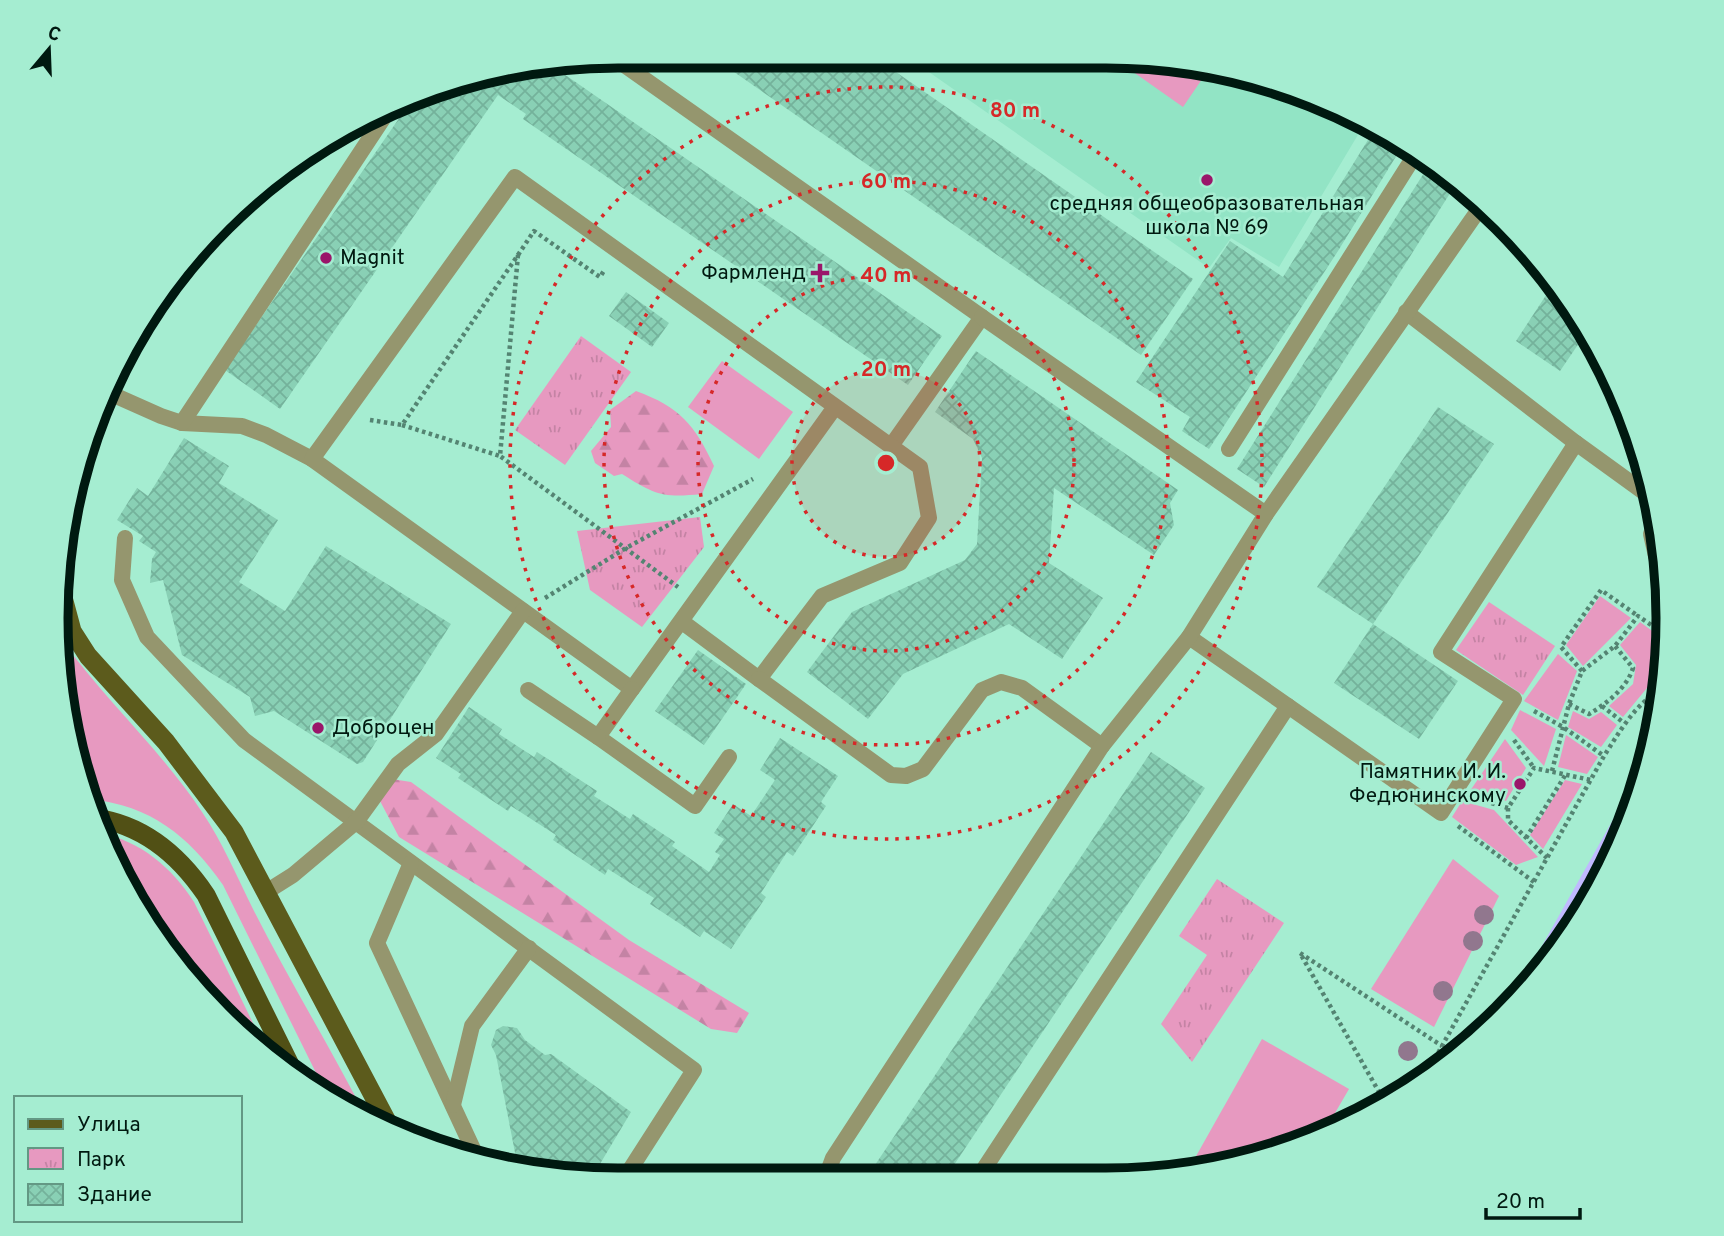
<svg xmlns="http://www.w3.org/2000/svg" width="1724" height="1236" font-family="Overpass,sans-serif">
<defs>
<pattern id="forest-firs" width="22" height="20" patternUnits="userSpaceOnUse" patternTransform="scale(1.75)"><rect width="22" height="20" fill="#e799c0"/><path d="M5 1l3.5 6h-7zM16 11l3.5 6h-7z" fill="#c483a4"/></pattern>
<pattern id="park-tufts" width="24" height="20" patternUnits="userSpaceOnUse" patternTransform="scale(1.75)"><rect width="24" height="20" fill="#e799c0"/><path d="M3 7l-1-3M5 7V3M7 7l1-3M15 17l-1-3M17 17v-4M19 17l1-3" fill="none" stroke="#c483a4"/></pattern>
<pattern id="building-cross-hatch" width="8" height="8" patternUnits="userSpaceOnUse" patternTransform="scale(1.75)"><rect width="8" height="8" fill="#89d0b5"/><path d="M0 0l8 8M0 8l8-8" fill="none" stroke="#74b29b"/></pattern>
</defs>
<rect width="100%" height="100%" fill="#a5edd1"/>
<polygon fill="#92e4c5" points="906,56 1106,56 1216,67 1365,123 1279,267 1231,238 1209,268"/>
<g fill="#e799c0">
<polygon points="1112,57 1113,57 1211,66 1183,107"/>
<polygon points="722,361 793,412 759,459 688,407"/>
<polygon points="1600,596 1631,618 1583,666 1566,645"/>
<polygon points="1640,622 1666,641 1667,655 1662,683 1647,688 1623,717 1609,706 1633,684 1636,665 1620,645"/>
<path d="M61,639c43,60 100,111 141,173 21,31 35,65 52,99 36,71 78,139 114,210l-41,-26 -104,-210c-35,-50 -72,-79 -133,-86l-29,-108z"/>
<polygon points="1558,654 1577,671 1558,720 1524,701"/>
<polygon points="1520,710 1556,729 1544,766 1511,730"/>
<polygon points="1573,711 1589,719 1601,712 1617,725 1601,747 1568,727"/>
<polygon points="1566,735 1598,757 1587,774 1558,767"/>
<polygon points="1505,739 1526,768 1506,801 1470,791"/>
<polygon points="1565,780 1582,784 1543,849 1530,835"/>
<polygon points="1462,801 1494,810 1538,857 1516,865 1452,817"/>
<path d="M99,833c42,8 72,34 95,69l76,156 -75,-70z"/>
<polygon points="1453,859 1499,896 1434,1027 1371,989"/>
<polygon points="1262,1039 1349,1089 1321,1137 1186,1174"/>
</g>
<g fill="url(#forest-firs)">
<path d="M636,391c44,16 59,34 78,75l-12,28c-39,4 -47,1 -80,-20l-8,2 -19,-13 -4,-12 20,-24 -1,-17z"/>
<polygon points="392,779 411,782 629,940 749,1013 737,1033 711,1029 399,837 380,801"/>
</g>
<g fill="url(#park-tufts)">
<polygon points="581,336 631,372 565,465 515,430"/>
<polygon points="700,517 704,547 642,627 590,590 577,531"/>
<polygon points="1489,602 1555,646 1523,695 1456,650"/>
<polygon points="1217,879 1284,923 1192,1062 1161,1024 1207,955 1179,936"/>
</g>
<polygon fill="#c0b9ff" points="1650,754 1610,867 1552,960 1507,1008"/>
<g fill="url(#building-cross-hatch)">
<polygon points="711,56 873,56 1193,279 1141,355"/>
<polygon points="551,65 942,336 908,385 523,119 526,114 498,95 280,409 225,370 409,104 472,75"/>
<polygon points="1376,127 1387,131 1403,145 1338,251 1209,449 1182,431 1190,417 1136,382 1230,241 1283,277"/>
<polygon points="1429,165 1454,187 1264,487 1237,469"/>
<polygon points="1554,283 1588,330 1560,371 1516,341"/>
<polygon points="626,292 669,323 652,347 609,316"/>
<polygon points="976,351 1178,490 1170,503 1174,525 1154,555 1054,488 1049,563 1103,598 1062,659 1009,624 903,674 868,719 807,672 852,612 965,560 977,544 982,458 973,439 935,412"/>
<polygon points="1438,407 1494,444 1373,624 1317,587"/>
<polygon points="184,438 229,466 219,483 278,520 239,582 285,611 326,546 451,624 363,762 357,764 274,711 255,716 250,697 182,655 163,580 150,583 152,559 156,552 139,541 143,536 117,520 137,488 148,496"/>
<polygon points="1373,624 1458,681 1419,739 1334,683"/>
<polygon points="698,650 746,684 704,745 655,711"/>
<polygon points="469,707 502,729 499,734 534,757 537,752 597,791 594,796 630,819 633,814 675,842 672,846 709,872 720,855 715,852 724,839 714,833 733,804 751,816 775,780 760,770 780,738 838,776 821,802 826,806 793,856 787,852 761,893 766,897 731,949 704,931 700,937 650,904 654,898 608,869 605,875 553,840 556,835 511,806 508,811 458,778 461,774 436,758"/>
<polygon points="1151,752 1205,788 946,1177 867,1177"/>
<polygon points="503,1026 517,1028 525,1040 545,1055 551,1054 631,1112 591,1179 518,1168 496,1055 491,1045 496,1030"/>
</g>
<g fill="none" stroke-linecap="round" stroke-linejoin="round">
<g stroke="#548472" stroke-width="4.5" stroke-dasharray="3.5 3.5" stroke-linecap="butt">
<polyline points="518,255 534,231 600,277 605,269"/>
<polyline points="370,420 402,425 518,255 500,456 678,587"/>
<polyline points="402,425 500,456"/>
<polyline points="545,598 626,548 753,479"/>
<polyline points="1582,671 1561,647 1601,590 1638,616"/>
<path d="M1569,704l20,10c17,-10 38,-26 44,-46l-18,-22"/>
<polyline points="1602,706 1624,723"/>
<polyline points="1534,711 1563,727 1604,756"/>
<polyline points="1514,740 1534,768"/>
<polyline points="1552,771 1569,704 1582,671 1615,646 1638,616 1666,635"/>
<polyline points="1478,799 1508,808"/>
<polyline points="1458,826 1534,882"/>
<polyline points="1526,838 1566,774"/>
<polyline points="1547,858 1508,820 1508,808 1534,768 1591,780"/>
<path d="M1428,1071l176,-315c13,-20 33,-56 57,-65"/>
<polyline points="1383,1099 1300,953 1442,1046"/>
</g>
<g stroke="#95966e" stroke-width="16">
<polyline points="613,57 982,317 891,446"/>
<polyline points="1406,312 1576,443 1652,498"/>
<polyline points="982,317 1266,514"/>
<polyline points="107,392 161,416 182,423 242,426 266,435 312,459"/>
<polyline points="182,423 386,114"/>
<polyline points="1229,449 1415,155"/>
<polyline points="1657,519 1651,534 1656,556 1664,562"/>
<polyline points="125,538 122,580 147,637 244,740 694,1070 624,1179"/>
<polyline points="681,621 759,679 822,596 900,563 929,518 920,467 515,177 312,459 632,689 696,600 835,407"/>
<polyline points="759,679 891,775 906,776 923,769 982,690 1001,682 1022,688 1102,746"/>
<polyline points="632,689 598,737 695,806 729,757"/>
<polyline points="528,690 598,737"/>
<polyline points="1288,706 1441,813 1514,699 1441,652 1576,443"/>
<polyline points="411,863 377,943 479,1162"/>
<polyline points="266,892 293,875 356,822 398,764 436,734 523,611"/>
<polyline points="453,1105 472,1026 529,948"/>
<polyline points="981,1176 980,1175 1288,706 1189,637"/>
<polyline points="826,1177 833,1158 1102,746 1189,637 1266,514 1480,208"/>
</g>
<polyline stroke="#5c5b1c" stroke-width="19" points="61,590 72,631 88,656 166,742 234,832 392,1131"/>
<path stroke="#515015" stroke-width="19" d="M95,818c49,7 84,37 111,77l90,182"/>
</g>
<g fill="#91778e">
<circle cx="1484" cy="915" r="10"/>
<circle cx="1473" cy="941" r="10"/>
<circle cx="1443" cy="991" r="10"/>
<circle cx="1408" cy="1051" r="10"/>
</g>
<circle cx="886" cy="463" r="94" fill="#d62828" fill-opacity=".12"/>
<g fill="none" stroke="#d62828" stroke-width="3.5" stroke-dasharray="3.5 7">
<circle cx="886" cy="463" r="94"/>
<circle cx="886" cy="463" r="188"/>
<circle cx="886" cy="463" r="282"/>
<circle cx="886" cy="463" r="376"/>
</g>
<g fill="#9a166a" stroke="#a5edd1" stroke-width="2.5">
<circle cx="1207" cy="180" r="7"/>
<circle cx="326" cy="258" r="7"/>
<path d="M816.5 262.5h7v7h7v7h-7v7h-7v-7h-7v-7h7z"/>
<circle cx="318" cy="728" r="7"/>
<circle cx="1520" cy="784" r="7"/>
</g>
<g text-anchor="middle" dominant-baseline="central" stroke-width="5" stroke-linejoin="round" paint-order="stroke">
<g font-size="21" fill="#001910" stroke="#a5edd1" text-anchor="start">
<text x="1207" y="204" text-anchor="middle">средняя общеобразовательная<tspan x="1207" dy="24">школа № 69</tspan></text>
<text x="340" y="258">Magnit</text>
<text x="806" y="273" text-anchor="end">Фармленд</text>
<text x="332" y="728">Доброцен</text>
<text x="1506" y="772" text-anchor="end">Памятник И. И.<tspan x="1506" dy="24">Федюнинскому</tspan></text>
</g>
</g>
<path d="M0 0H1724V1236H0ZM618 68H1106A550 550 0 0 1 1656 618V618A550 550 0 0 1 1106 1168H618A550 550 0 0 1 68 618V618A550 550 0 0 1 618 68Z" fill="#a5edd1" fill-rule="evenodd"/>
<path fill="none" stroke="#001910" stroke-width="9" d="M618 68H1106A550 550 0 0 1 1656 618V618A550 550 0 0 1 1106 1168H618A550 550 0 0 1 68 618V618A550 550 0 0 1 618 68Z"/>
<circle cx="886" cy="463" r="10" fill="#d62828" stroke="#a5edd1" stroke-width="3.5"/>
<g font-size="21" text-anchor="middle" font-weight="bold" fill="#d62828" stroke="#a5edd1" stroke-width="5" stroke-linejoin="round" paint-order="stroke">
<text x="1015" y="117">80 m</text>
<text x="886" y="188">60 m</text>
<text x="886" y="282">40 m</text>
<text x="886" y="376">20 m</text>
</g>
<rect x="14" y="1096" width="228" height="126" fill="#a5edd1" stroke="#639884" stroke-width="2"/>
<rect x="28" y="1119" width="35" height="10" fill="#5c5b1c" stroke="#639884" stroke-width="2"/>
<text x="77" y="1131" font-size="21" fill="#001910">Улица</text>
<rect x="28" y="1148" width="35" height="21" fill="url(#park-tufts)" stroke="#639884" stroke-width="2"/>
<text x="77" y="1166" font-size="21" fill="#001910">Парк</text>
<rect x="28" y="1184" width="35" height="21" fill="url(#building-cross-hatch)" stroke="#639884" stroke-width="2"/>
<text x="77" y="1201" font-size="21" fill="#001910">Здание</text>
<g transform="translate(49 49) rotate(19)" stroke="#a5edd1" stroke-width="5" paint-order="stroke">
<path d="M0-5L12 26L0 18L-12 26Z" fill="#001910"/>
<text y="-10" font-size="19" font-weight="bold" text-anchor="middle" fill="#001910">С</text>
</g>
<path d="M1486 1208v10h94v-10" fill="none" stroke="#001910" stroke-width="3.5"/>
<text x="1496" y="1208" font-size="21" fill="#001910" stroke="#a5edd1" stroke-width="5" paint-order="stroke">20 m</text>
</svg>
